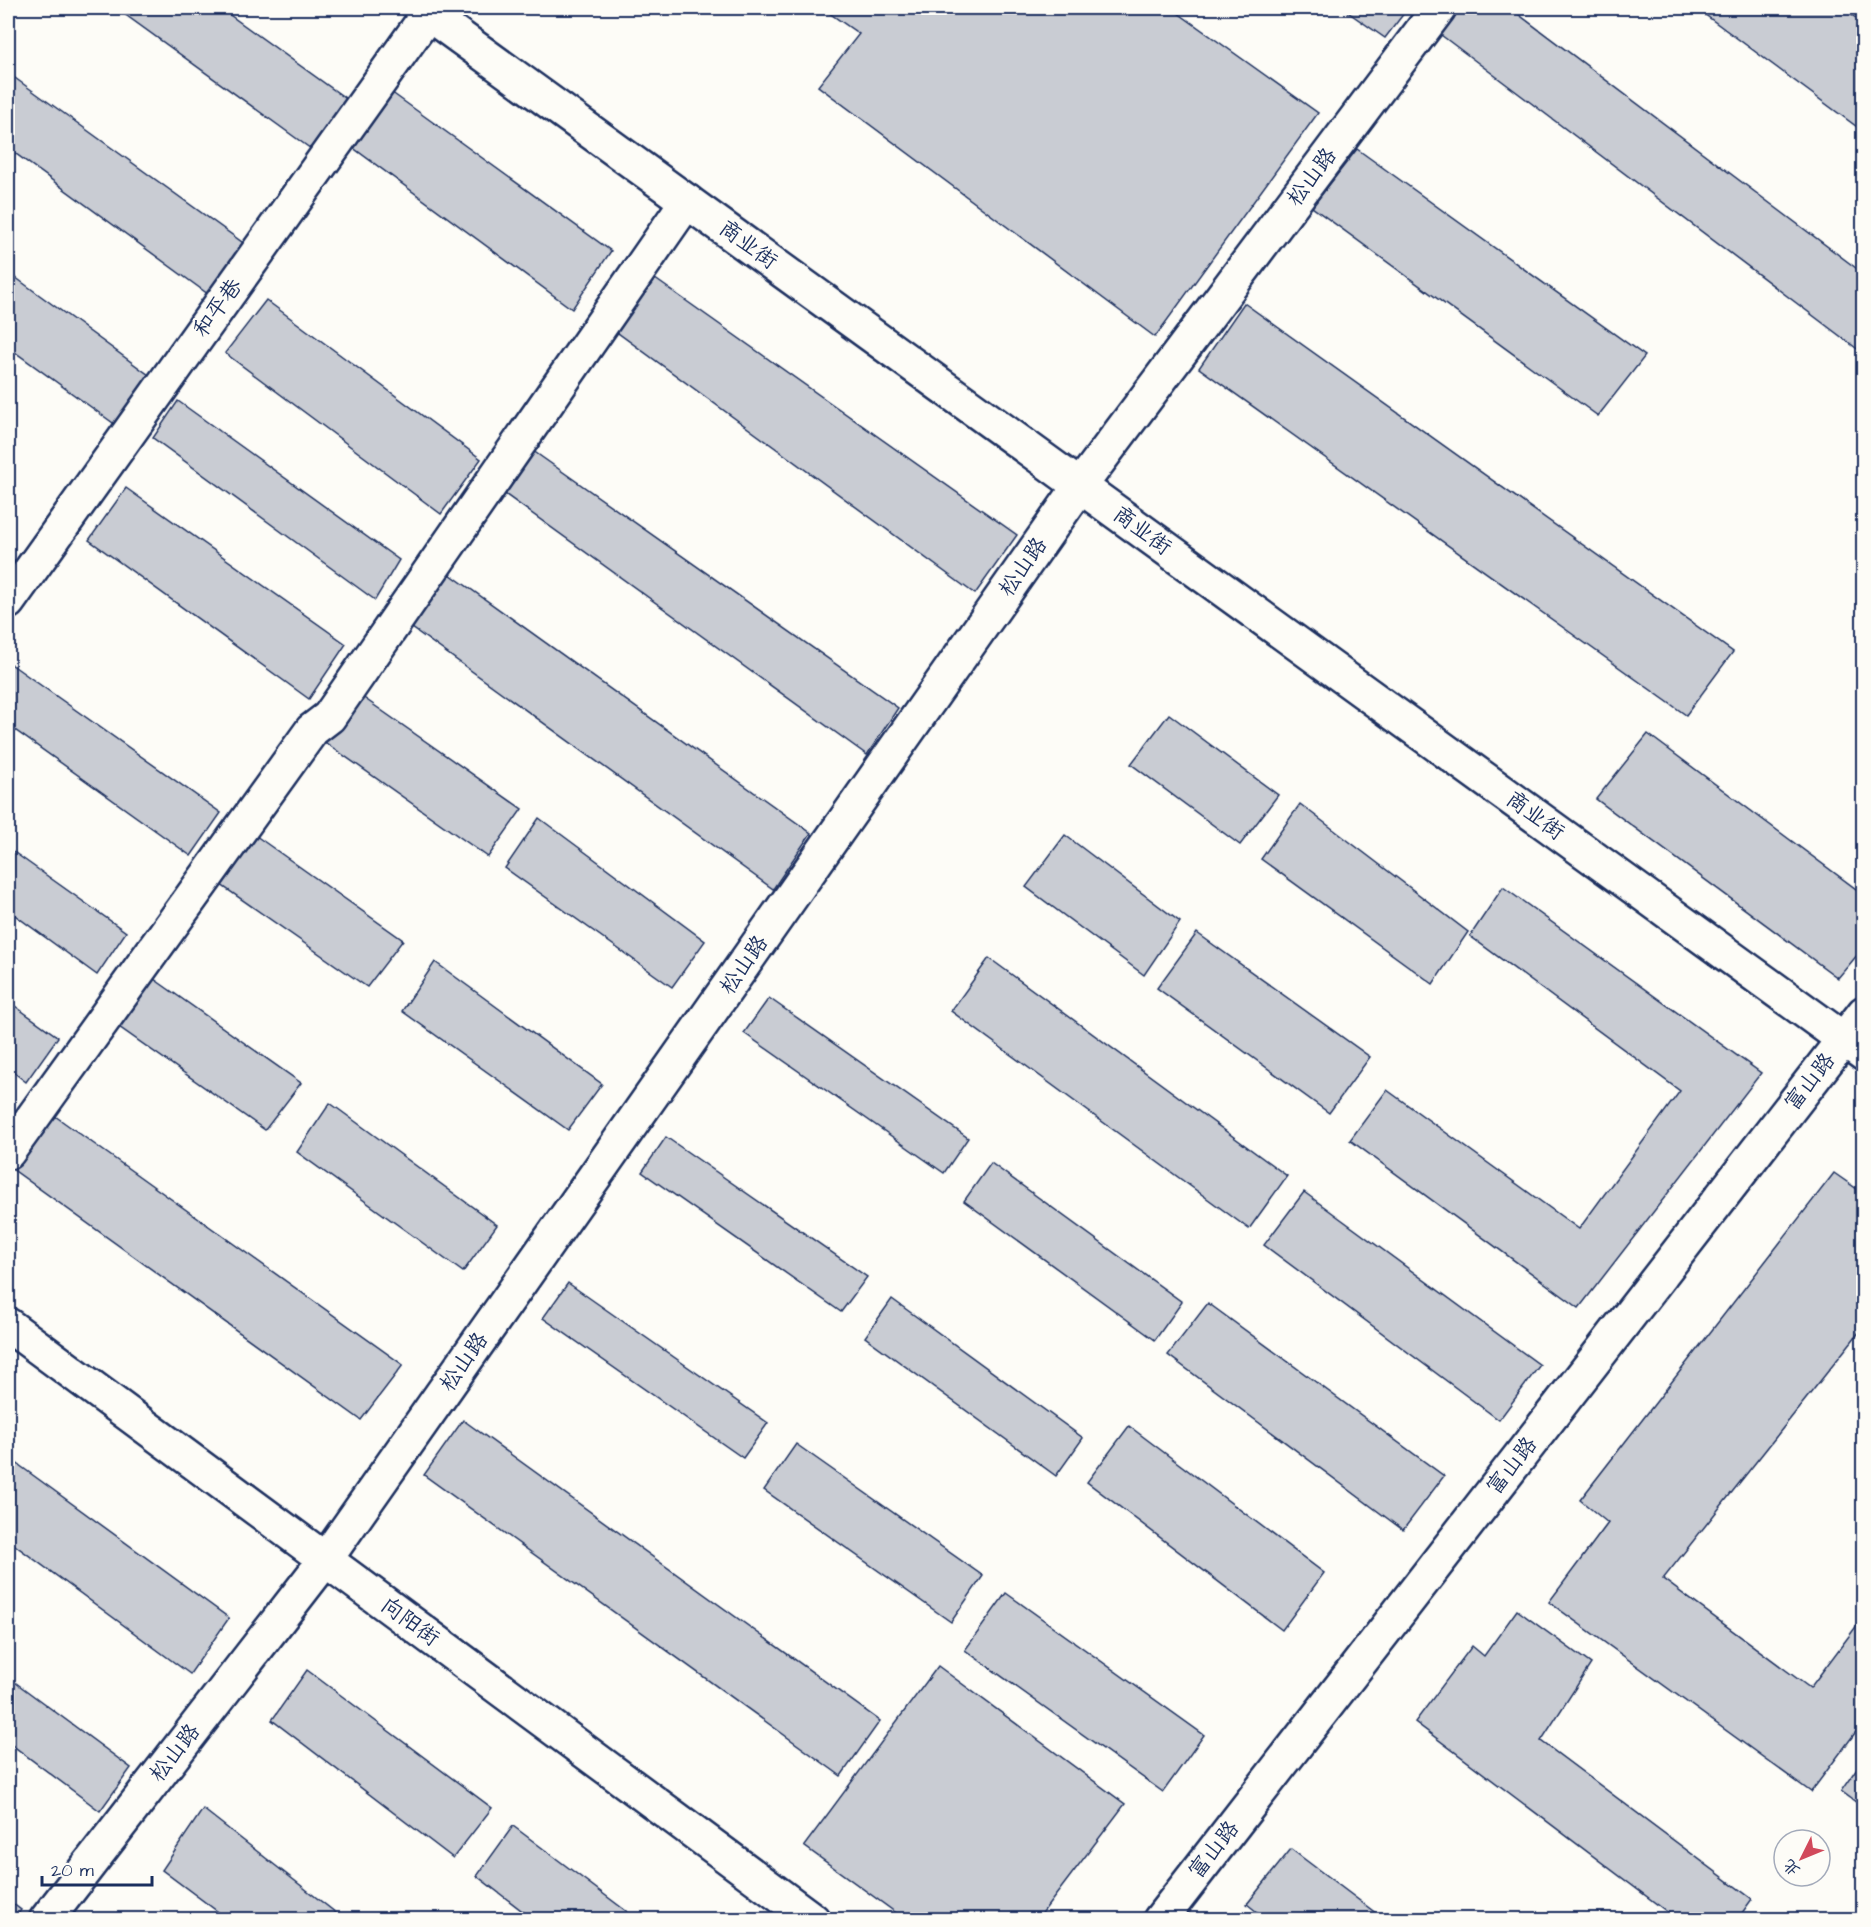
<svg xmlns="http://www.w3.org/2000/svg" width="1871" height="1927" font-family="'Architects Daughter','LXGW WenKai TC',sans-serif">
<rect width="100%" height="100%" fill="#fdfcf7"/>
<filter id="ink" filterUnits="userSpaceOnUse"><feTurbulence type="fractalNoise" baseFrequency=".0167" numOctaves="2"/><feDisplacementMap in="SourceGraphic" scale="12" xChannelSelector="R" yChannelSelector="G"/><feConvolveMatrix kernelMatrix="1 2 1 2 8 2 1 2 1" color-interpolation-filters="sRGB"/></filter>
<g filter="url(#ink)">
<g fill="#c9ccd3" stroke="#1b2f5e" stroke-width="1.5">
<polygon points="116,8 220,8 352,103 318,154"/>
<polygon points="822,8 1171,8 1318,113 1155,337 818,86 859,34"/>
<polygon points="1342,8 1408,8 1385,38"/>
<polygon points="1451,8 1510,8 1864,274 1864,354 1433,29"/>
<polygon points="1696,8 1842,8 1864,24 1864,132"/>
<polygon points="8,73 246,245 212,297 8,148"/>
<polygon points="391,92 611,251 572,309 352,147"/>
<polygon points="1357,149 1645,356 1598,416 1312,207"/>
<polygon points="644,271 1017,535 975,594 603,322"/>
<polygon points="8,272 153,378 120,428 8,347"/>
<polygon points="266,300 481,459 441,514 225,353"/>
<polygon points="1244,303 1733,652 1686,715 1199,368"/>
<polygon points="178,401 399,560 375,600 153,438"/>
<polygon points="519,441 898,708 867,755 491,484"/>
<polygon points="126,488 346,644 309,699 89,540"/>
<polygon points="433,562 811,833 773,889 397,617"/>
<polygon points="8,662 221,813 191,856 8,725"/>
<polygon points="351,689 522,809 488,857 319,738"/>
<polygon points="1169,714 1278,795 1240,845 1131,764"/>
<polygon points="1648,734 1864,895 1864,947 1838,978 1596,799"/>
<polygon points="1300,804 1468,932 1433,984 1261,859"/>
<polygon points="539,818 705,941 672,987 505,868"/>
<polygon points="249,831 403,940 367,987 214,880"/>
<polygon points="1065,835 1180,922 1144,975 1026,887"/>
<polygon points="8,848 126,932 97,975 8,910"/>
<polygon points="1503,887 1761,1073 1579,1308 1350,1140 1387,1090 1579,1229 1680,1091 1470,936"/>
<polygon points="1197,933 1370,1057 1329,1113 1157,988"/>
<polygon points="989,958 1287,1176 1249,1229 951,1011"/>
<polygon points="435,962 602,1084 568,1130 402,1011"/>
<polygon points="147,974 301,1083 265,1130 112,1022"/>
<polygon points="769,998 968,1138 944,1173 744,1033"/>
<polygon points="8,1001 58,1037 26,1082 8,1068"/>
<polygon points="330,1103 497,1225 463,1272 297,1152"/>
<polygon points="48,1111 403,1365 361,1420 8,1166"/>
<polygon points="666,1137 867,1277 841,1312 642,1172"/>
<polygon points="991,1163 1182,1302 1155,1340 964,1201"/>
<polygon points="1834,1173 1864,1194 1864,1326 1663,1579 1810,1688 1864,1616 1864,1721 1811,1792 1549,1602 1608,1523 1580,1500"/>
<polygon points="1304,1192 1540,1365 1499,1420 1264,1245"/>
<polygon points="568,1283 768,1423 743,1458 543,1318"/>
<polygon points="892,1299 1083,1438 1056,1476 865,1337"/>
<polygon points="1208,1303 1444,1476 1403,1530 1168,1355"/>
<polygon points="463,1420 880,1721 841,1776 424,1475"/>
<polygon points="1129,1426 1324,1573 1282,1630 1087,1482"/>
<polygon points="796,1444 983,1576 951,1622 764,1490"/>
<polygon points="8,1457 229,1618 190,1674 8,1540"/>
<polygon points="1006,1593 1204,1735 1163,1792 965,1650"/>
<polygon points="1517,1610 1591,1664 1541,1741 1752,1899 1737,1920 1678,1920 1415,1722 1472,1646 1484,1656"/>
<polygon points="938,1666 1125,1804 1037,1920 906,1920 804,1846"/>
<polygon points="307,1670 492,1808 453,1858 272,1720"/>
<polygon points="8,1677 131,1768 100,1811 8,1742"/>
<polygon points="1864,1758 1864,1808 1841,1791"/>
<polygon points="203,1809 345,1920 229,1920 162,1870"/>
<polygon points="513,1826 638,1920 534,1920 477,1876"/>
<polygon points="1291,1849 1385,1920 1267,1920 1247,1904"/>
<polygon points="8,1900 21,1910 14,1920 8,1920"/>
</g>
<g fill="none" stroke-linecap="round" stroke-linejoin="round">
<g stroke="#1b2f5e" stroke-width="38">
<g id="minor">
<polyline points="1080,486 1439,8"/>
<polyline points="8,602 428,14"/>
<polyline points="8,1152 312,730 329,717 687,201"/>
<polyline points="8,1325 813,1920"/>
</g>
</g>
<g stroke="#1b2f5e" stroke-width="38">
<g id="tertiary">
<polyline points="420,8 1864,1054"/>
<polyline points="46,1920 325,1560 1080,486"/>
<polyline points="1160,1920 1864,1013"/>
</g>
</g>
<use href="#minor" stroke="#fdfcf7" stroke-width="33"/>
<use href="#tertiary" stroke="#fdfcf7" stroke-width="33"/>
</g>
</g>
<g text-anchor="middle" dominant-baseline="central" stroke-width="4.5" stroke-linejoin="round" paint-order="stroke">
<g font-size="22" fill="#1b2f5e" stroke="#fdfcf7">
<text transform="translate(1312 177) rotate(-53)">松山路</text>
<text transform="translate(748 245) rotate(36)">商业街</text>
<text transform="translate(218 308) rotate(-54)">和平巷</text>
<text transform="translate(1142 531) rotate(36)">商业街</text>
<text transform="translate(1023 567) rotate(-55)">松山路</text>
<text transform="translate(1535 816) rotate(36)">商业街</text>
<text transform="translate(744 965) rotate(-55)">松山路</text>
<text transform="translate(1810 1082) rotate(-52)">富山路</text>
<text transform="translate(464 1362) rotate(-55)">松山路</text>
<text transform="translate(1512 1466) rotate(-52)">富山路</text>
<text transform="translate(410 1622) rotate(36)">向阳街</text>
<text transform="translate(175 1753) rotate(-52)">松山路</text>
<text transform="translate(1214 1850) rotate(-52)">富山路</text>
</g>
</g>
<rect width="1871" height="1927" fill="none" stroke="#fdfcf7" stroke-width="30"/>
<rect x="15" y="15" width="1841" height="1897" fill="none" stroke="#1b2f5e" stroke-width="2" filter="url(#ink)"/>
<g transform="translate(1802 1858) rotate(227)"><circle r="28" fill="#fdfcf7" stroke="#a3aaba" stroke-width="1.5"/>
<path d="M0-4.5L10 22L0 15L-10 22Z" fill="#d1495b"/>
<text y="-9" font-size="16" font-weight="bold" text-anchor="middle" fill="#1b2f5e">北</text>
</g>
<path d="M42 1876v9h110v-9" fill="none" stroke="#1b2f5e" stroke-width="3"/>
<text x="51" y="1876" font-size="18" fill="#1b2f5e" stroke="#fdfcf7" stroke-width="4.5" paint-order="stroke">20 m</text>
</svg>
